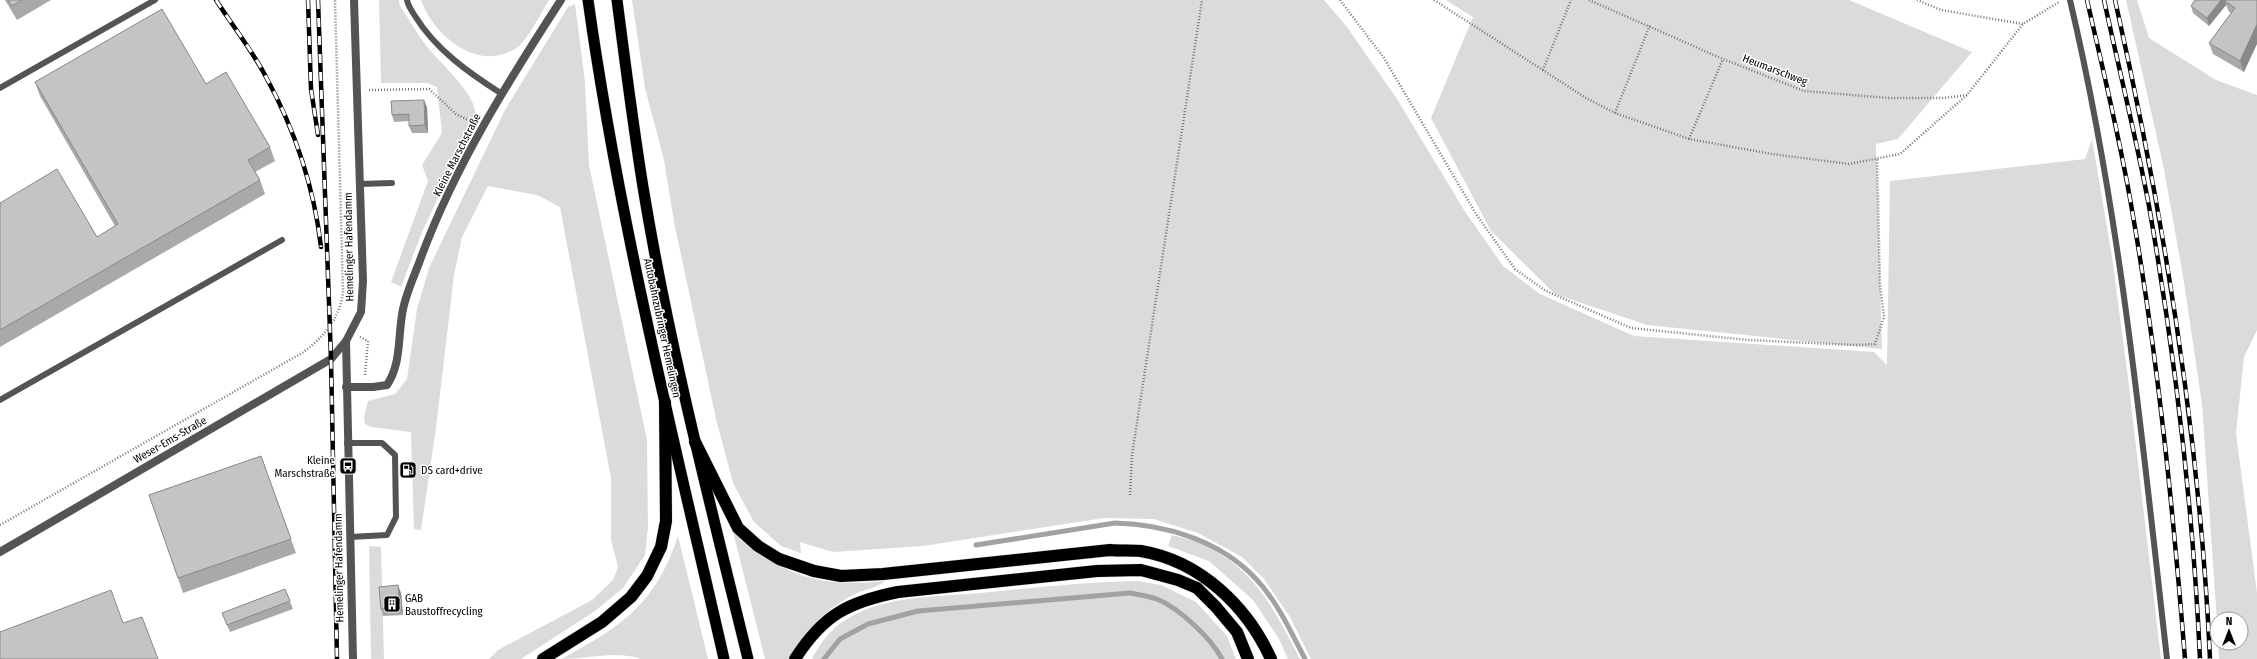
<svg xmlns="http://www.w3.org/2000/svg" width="2257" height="659" font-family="'Fira Sans Condensed',sans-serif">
<rect width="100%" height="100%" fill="#fff"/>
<g fill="#dbdbdb">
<path d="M379,0h20l1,6c8,11 14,23 22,34 15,22 54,51 54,77l-54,115 -21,55 -10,-5 37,-101 -6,-16 20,-32 -5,-46 -10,-4h-46z"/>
<path d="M421,0h128c-6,10 -22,40 -30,46 -38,29 -85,-9 -98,-46z"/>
<polygon points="632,0 1324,0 1347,27 1397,99 1464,210 1503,266 1540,294 1634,336 1874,352 1887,365 1890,181 2085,159 2092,139 2112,257 2128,378 2161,659 1311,659 1290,617 1264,579 1242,557 1198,533 1154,519 1104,518 923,546 833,552 800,542 801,553 781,546 754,522 733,483 716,419 674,222 664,160 645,88"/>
<polygon points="1446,0 1849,0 1972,52 1898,139 1876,144 1882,349 1647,325 1555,294 1491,231 1431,118 1473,17"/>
<polygon points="2126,0 2137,0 2149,38 2216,80 2257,95 2257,330 2244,357 2236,433 2257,593 2257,659 2219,659 2218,643 2241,643 2241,619 2217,619 2217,622 2202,404 2183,276 2164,169"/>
<polygon points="575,4 585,82 589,165 647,440 648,527 645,555 623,588 595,611 521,659 489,659 498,650 592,600 613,580 618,567 611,540 611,478 560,207 537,195 488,186 462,237 454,275 436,428 421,530 414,529 411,432 371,427 365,424 364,417 368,401 395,394 407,379 417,309 429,268 505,110 568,7"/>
<path d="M733,532c51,44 85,56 152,49 -8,7 -18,8 -28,12 -30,14 -52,38 -69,66h-23z"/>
<path d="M1172,535c10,3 21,5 30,9 54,26 72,65 98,115h-12l-9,-20 -26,-39 -44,-39 -41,-15z"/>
<path d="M678,536l30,123h-67c-25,-9 -53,0 -79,0 61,-34 93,-54 116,-123z"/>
<polygon points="369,546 381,547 384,659 371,659"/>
<path d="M1137,581l24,4 35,17 31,34 9,23h-424c8,-16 19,-31 35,-40 38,-24 90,-22 133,-26 52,-5 104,-11 157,-12z"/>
</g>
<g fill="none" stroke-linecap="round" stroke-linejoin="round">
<g stroke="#a2a2a2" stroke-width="5">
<path d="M976,545l139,-22c50,1 106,18 141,56 21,22 35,53 49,80"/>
<path d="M824,659l16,-20 28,-15 50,-13 212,-18c9,2 18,3 27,6 22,9 54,39 65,60"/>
</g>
<g stroke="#dbdbdb" stroke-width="12">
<g id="trunk">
<path d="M588,0c31,222 86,440 136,659"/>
<path d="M617,0c8,62 16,125 26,187 26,159 67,316 105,472"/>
</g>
</g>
<g stroke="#dbdbdb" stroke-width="13">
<g id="motorway">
<path d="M695,442l43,86 20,18 21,13 35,12 27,5 42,-2 227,-24c10,1 21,0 31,1 59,10 106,55 130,108"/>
<polyline points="543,659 602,622 631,597 647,576 661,547 666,521 665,402"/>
<path d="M795,659c28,-44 53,-57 103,-67l199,-21 44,-1 37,10 19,8 19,19 21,25 11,27"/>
</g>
</g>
<g stroke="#767676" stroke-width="2.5" stroke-dasharray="1 2" stroke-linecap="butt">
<polyline points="1340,0 1384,58 1476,214 1515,269 1546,291 1631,328 1748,340 1855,345 1875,344 1884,317 1880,285 1877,159"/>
<polyline points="1434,0 1586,98 1615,113 1689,139 1772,154 1849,164 1900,154 1967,95 2023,24 2059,2"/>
<polyline points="1589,0 1723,59 1804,91 1889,98 1944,98 1967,95"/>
<polyline points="1917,0 1941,10 2023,24"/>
<polyline points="1543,70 1571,0"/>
<polyline points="369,90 429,89 456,114 472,122"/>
<polyline points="1615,113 1650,25"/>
<polyline points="1689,139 1723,59"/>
<polyline points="360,337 368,341 365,375"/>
<polyline points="1130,495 1132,455 1202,0"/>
<path d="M0,525l302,-172c21,-15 38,-34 41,-61l-8,-292"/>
</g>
<g stroke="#545454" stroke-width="6">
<path d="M407,0c1,6 5,11 8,16 21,34 54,57 87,78"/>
<path d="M2070,0c51,216 72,439 97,659"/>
<polyline points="0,88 155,0"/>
<polyline points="360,184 392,183"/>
<polyline points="0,400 282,240"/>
<polyline points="347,443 382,443 395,455 396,517 387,535 350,537"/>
</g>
<g stroke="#545454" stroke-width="8">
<path d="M346,387h27l14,-2c14,-21 11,-46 15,-70 2,-17 11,-36 17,-52 34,-94 88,-180 142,-263"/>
<polyline points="0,552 331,359 346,341"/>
</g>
<polyline stroke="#545454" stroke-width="8" points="353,659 346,341 361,312 363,281 354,0"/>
<use href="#trunk" stroke="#000" stroke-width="11"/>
<use href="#motorway" stroke="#000" stroke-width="12"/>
<g stroke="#000" stroke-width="4.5">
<g id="rail">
<path d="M216,0c16,25 36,50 50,77 29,53 48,110 55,170"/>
<polyline points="308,0 311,89 318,135"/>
<polyline points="318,0 331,359 337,659"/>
<path d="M2087,0c16,70 33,139 45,210 26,149 41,299 53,449"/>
<path d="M2104,0c15,69 32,137 45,206 26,149 44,302 51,453"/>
<path d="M2115,0c49,217 85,437 95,659"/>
</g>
</g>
<use href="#rail" stroke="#fff" stroke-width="3" stroke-dasharray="9" stroke-linecap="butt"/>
</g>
<g fill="#a9a9a9">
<polygon points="5,0 51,0 17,20"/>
<polygon points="2195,0 2257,0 2244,72 2213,54 2209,43 2231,13 2229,12 2226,5 2209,26 2193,13 2191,6"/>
<polygon points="35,82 206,84 270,147 275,161 255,172 260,180 265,194 0,347 0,203 97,237 115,226 40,96"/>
<polygon points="427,107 428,133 412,133 409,126 409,121 394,122 392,115"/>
<polygon points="261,456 296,553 183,593 149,495"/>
<polygon points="285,589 293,609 230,632 222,613"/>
<polygon points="401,593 403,615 383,616 381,609"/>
</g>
<g fill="#898989">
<polygon points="2221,0 2228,0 2225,1 2226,5 2209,26 2207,18"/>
<polygon points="2257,24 2257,44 2244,72 2240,61"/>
<polygon points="424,100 427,107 428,133 425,125"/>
<polygon points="398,585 401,593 403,615 400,607"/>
</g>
<g fill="#c4c4c4" stroke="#898989">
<polygon points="8,0 22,0 12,6"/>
<polygon points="2195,0 2221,0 2207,18 2191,6"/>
<polygon points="2226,0 2257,0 2257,24 2240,61 2209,43 2235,8 2225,1"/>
<polygon points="162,9 206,84 226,72 270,147 248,160 260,180 0,330 0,203 57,169 97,237 118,224 35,82"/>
<polygon points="424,100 425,125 409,126 409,114 392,115 391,101"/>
<polygon points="261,456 291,539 178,578 149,495"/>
<polygon points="398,585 400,607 381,609 379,587"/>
<polygon points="285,589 290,601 227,625 222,613"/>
<polygon points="111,590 123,623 142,617 158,659 0,659 0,632"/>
</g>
<defs>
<g id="bus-square" transform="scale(0.9)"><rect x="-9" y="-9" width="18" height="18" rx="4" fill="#000" stroke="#fff"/><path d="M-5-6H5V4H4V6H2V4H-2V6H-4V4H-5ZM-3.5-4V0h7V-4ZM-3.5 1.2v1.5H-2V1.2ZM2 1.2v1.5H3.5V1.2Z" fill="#fff"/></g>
<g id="fuel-square" transform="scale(0.9)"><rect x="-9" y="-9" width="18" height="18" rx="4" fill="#000" stroke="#fff"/><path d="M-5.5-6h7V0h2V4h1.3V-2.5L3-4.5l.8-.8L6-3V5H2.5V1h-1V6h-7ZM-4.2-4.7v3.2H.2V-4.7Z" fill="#fff"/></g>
<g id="building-square" transform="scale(0.9)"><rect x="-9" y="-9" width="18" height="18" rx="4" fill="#000" stroke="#fff"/><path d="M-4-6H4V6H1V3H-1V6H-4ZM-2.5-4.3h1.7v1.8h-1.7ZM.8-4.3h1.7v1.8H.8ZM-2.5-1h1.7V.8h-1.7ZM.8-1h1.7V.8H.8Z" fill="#fff"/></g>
</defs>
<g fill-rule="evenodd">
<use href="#bus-square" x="348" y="466"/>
<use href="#fuel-square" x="408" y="470"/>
<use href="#building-square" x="392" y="604"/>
</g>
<g text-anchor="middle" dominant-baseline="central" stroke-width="3" stroke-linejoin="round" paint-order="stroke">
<g font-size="11" fill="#000" stroke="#fff">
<text transform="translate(1775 70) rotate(21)">Heumarschweg</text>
<text transform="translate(457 155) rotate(-63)">Kleine Marschstraße</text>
<text transform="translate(349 247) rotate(-91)">Hemelinger Hafendamm</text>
<text transform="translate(662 328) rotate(78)">Autobahnzubringer Hemelingen</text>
<text transform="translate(170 440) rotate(-30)">Weser-Ems-Straße</text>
<text transform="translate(339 568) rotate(-91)">Hemelinger Hafendamm</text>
</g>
<g font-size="11" fill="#000" stroke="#fff" text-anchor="start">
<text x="335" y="460" text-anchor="end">Kleine<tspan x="335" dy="13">Marschstraße</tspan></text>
<text x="421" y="470">DS card+drive</text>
<text x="405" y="598">GAB<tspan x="405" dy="13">Baustoffrecycling</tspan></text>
</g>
</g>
<g transform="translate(2229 631)"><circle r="19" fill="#ffffff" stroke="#999999"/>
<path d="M0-3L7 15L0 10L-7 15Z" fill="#000000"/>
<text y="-6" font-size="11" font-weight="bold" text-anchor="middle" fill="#000000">N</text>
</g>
</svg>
